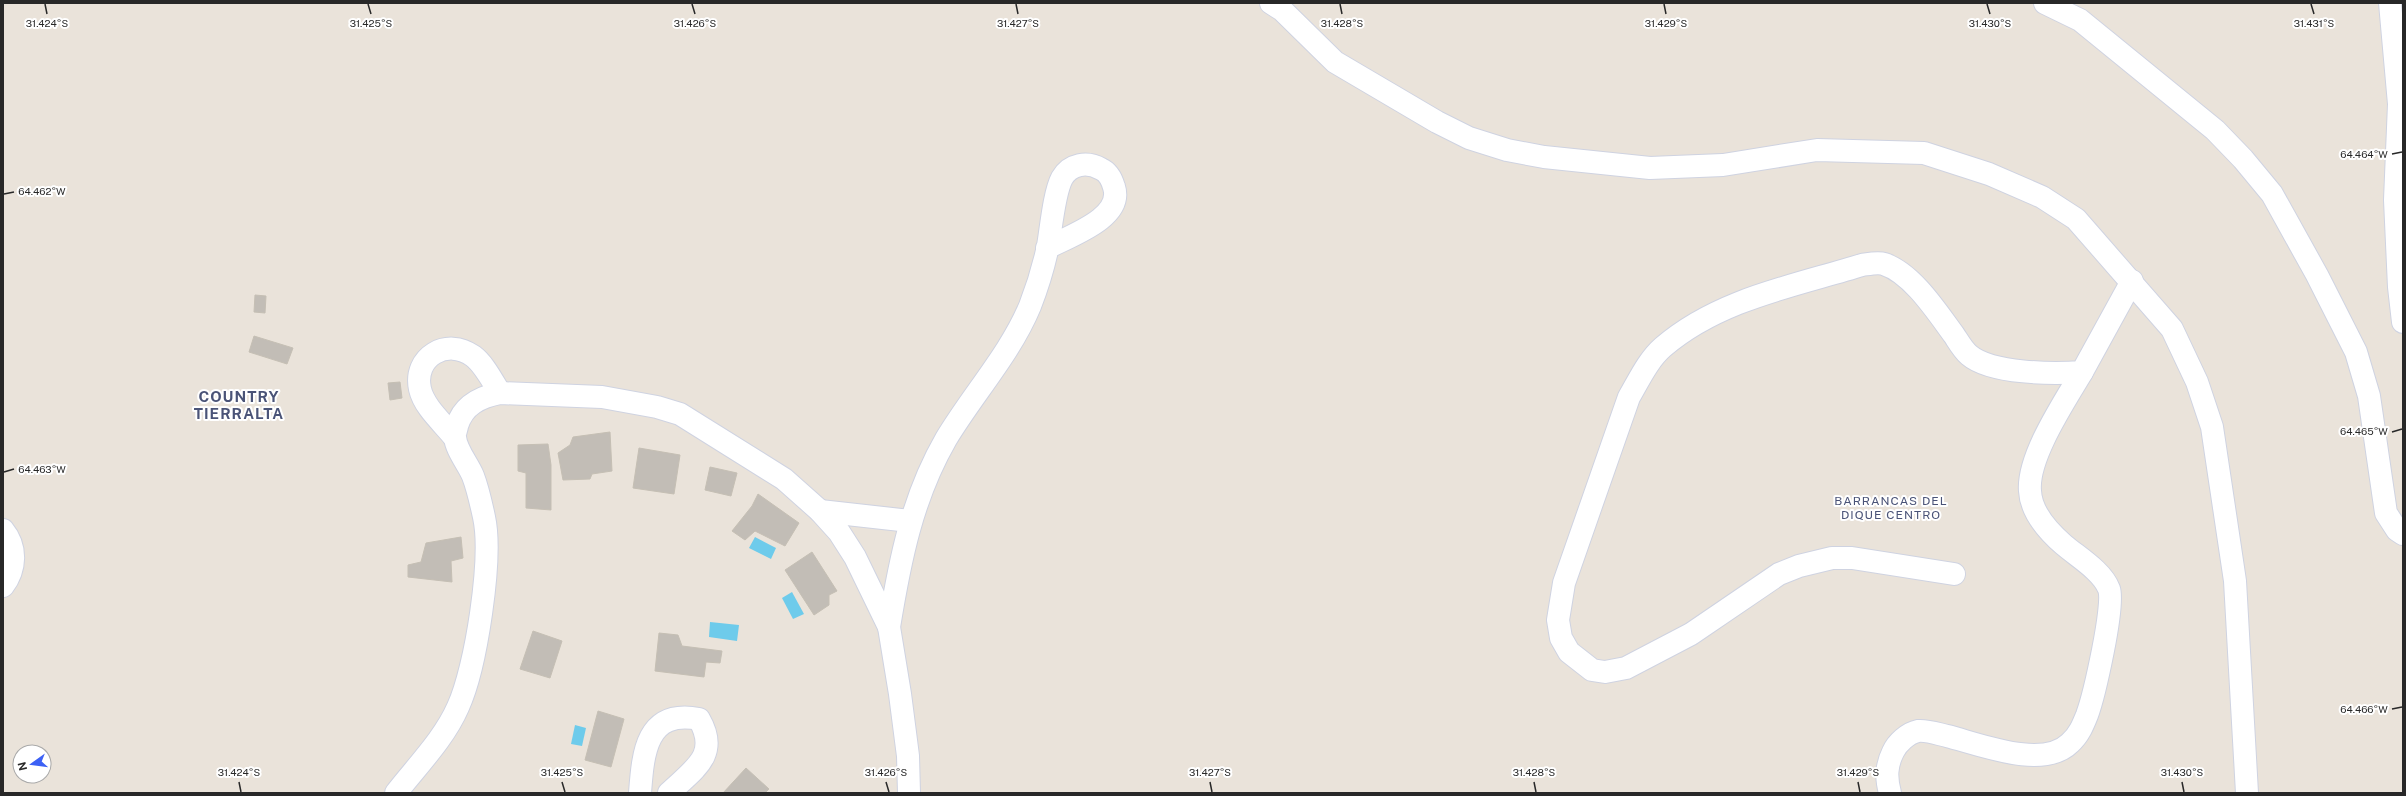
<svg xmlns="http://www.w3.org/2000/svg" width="2406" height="796" font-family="'Public Sans',sans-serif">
<rect width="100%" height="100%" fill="#eae3da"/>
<g fill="#6ecbeb">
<polygon points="755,537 776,548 771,559 749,548"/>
<polygon points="792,592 804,614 793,619 782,598"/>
<polygon points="710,622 739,625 737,641 709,637"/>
<polygon points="575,725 586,728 582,746 571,744"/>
</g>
<g fill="#c2bdb6" stroke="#c5bfb4">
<polygon points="255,295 266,296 265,313 254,312"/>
<polygon points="254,336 293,348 287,364 249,352"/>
<polygon points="400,382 402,398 390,400 388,383"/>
<polygon points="610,432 612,471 592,474 590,479 563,480 558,453 570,445 573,437"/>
<polygon points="548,444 551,465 551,510 526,508 526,473 518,471 518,445"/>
<polygon points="639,448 680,455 674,494 633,488"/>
<polygon points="710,467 737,473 731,496 705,490"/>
<polygon points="758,494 799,523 785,546 755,531 745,540 732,531 752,506"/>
<polygon points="461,537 463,558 451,561 452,582 408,577 408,565 421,562 426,543"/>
<polygon points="812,552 837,591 829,595 829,605 814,615 785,570"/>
<polygon points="533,631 562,641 550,678 520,669"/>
<polygon points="659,633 678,635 682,646 722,651 720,663 706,662 704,677 655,671"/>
<polygon points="598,711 624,719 611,767 585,760"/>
<polygon points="746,768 769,789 765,793 723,793"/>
</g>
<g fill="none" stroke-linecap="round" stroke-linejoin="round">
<g stroke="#cfd3e1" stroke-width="24">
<g id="street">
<polyline points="1271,3 1282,10 1335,62 1437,122 1469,138 1507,150 1544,157 1650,168 1723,165 1817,150 1924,153 1989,174 2042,197 2076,219 2172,329 2197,382 2212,427 2235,581 2247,793"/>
<polyline points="2045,3 2080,20 2215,130 2243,159 2272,194 2317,275 2356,352 2369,396 2386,513 2397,530 2403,534"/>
<polyline points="2390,3 2399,104 2395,200 2399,287 2403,322"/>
<path d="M454,437c-11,-14 -30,-30 -34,-48 -7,-32 27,-52 53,-33 11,8 20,26 27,37"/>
<polyline points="820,511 910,521"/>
<path d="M3,530c14,17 13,39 0,56"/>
<path d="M1954,574l-102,-16h-20l-33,8 -20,8 -88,60 -65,34 -21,4 -13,-2 -23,-18 -8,-14 -3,-18 6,-37 65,-186c10,-17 19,-37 34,-50 56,-48 131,-61 199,-82 7,-1 16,-3 22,-1 28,9 53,48 70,71 4,6 9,15 15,20 22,19 85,19 113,17l50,-91"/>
<path d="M889,627c11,-67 23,-129 57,-188 27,-45 64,-85 84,-133 7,-18 14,-41 18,-60 3,-17 6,-53 14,-68 8,-14 25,-17 39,-9 7,3 11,11 13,18 10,31 -45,49 -67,61"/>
<path d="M396,793c21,-27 48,-54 62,-86 18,-39 35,-149 26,-190 -3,-14 -6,-28 -11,-41 -5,-12 -17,-26 -18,-39 -1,-3 2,-8 2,-11 6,-21 23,-29 43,-33l102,4 55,10 23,7 104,65 36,32 19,21 16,25 34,70 11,67 8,62 1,37"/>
<path d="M640,793c3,-40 6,-84 59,-74 21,36 -5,50 -30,74"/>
<path d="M1890,793c-4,-15 -4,-27 3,-41 4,-9 15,-19 25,-21 9,-1 20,3 29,5 32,8 96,34 123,7 9,-8 13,-18 17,-28 7,-19 28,-110 22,-126 -7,-18 -31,-32 -45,-44 -15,-13 -33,-32 -34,-54 -3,-34 35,-90 52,-119"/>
</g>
</g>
<use href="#street" stroke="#fff" stroke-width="22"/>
</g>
<path fill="none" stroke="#282828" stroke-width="1.5" d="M45,4l2,10M368,4l3,10M692,4l3,10M1016,4l2,10M1340,4l2,10M1664,4l2,10M1987,4l3,10M2311,4l3,10M2392,154l10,-2M4,194l10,-2M2392,432l10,-3M4,472l10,-3M2392,709l10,-2M239,782l2,10M562,782l3,10M886,782l3,10M1210,782l2,10M1534,782l2,10M1858,782l2,10M2182,782l2,10"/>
<g text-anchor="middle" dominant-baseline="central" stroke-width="4" stroke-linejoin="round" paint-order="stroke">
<g font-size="12" letter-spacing="1" fill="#4a5377" stroke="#fff">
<text x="1891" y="501">BARRANCAS DEL<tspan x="1891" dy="14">DIQUE CENTRO</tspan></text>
</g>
<g font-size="15" font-weight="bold" letter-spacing="1" fill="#4a5377" stroke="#fff">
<text x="239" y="396">COUNTRY<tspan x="239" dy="17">TIERRALTA</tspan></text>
</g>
</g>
<g font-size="10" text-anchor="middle" fill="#282828" stroke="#fff" stroke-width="4" stroke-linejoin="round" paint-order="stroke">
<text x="47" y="27">31.424°S</text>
<text x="371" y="27">31.425°S</text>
<text x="695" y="27">31.426°S</text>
<text x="1018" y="27">31.427°S</text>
<text x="1666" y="27">31.429°S</text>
<text x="1990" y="27">31.430°S</text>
<text x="1342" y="27">31.428°S</text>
<text x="2314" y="27">31.431°S</text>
<text x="2364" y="158">64.464°W</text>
<text x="42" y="195">64.462°W</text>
<text x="2364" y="435">64.465°W</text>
<text x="42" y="473">64.463°W</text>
<text x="2364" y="713">64.466°W</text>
<text x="239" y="776">31.424°S</text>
<text x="562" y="776">31.425°S</text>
<text x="886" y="776">31.426°S</text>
<text x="1210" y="776">31.427°S</text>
<text x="1534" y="776">31.428°S</text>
<text x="1858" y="776">31.429°S</text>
<text x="2182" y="776">31.430°S</text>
</g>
<rect width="2406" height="796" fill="none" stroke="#282828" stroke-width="8"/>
<g transform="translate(32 764) rotate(256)"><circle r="19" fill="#ffffff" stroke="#a9a9a9"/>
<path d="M0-3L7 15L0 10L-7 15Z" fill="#3c61f5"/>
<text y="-6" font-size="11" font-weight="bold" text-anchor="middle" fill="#282828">N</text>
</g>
</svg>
